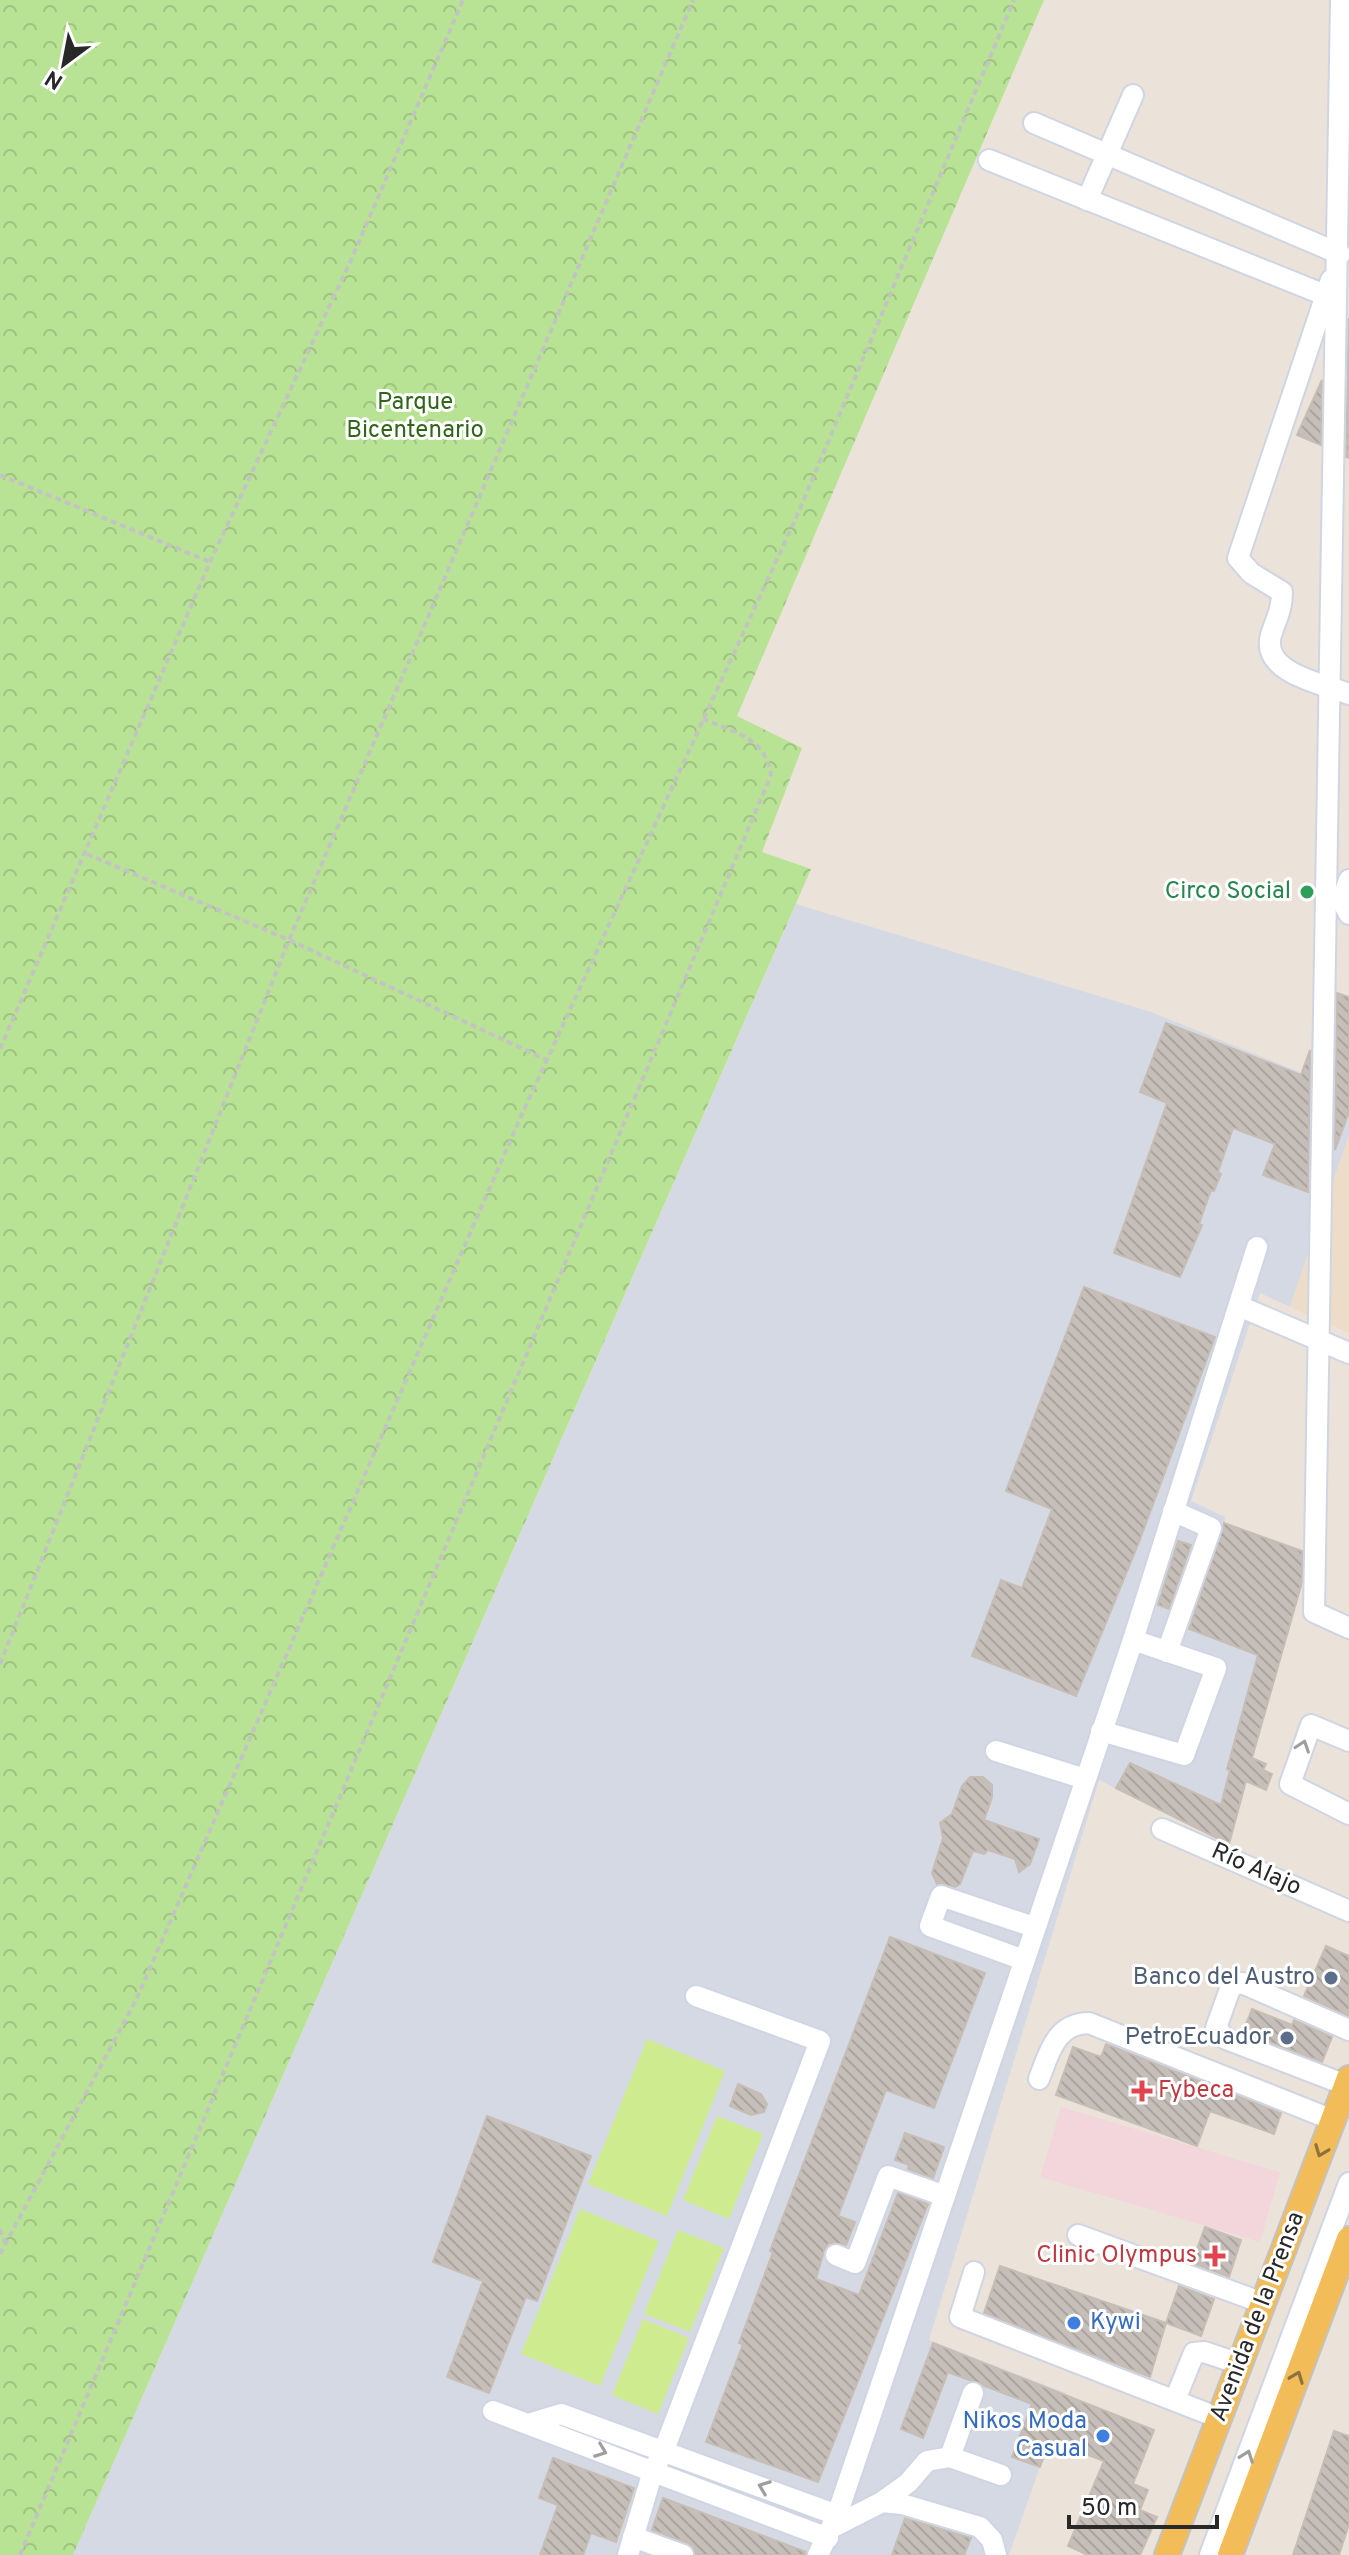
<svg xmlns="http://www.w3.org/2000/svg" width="1349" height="2555" font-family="Overpass,sans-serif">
<defs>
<pattern id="park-crowns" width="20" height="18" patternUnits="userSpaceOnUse" patternTransform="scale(2)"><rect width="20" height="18" fill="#b8e395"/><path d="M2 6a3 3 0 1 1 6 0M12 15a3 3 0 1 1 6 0" fill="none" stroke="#9ec380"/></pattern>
<pattern id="building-back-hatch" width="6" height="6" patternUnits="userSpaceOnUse" patternTransform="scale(2)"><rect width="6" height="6" fill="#c6bfb9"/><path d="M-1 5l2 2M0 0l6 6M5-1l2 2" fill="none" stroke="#aaa49f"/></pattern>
</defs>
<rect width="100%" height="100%" fill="#ebe2da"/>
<polygon fill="#edddc8" points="1349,1135 1349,1333 1290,1307"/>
<polygon fill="#f2d6db" points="1061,2107 1280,2172 1260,2242 1040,2177"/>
<polygon fill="#d5d9e4" points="796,904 1151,1012 1302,1073 1333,991 1349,997 1349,1135 1290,1307 1260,1293 1191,1501 1225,1517 1225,1523 1309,1554 1228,1845 1099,1780 929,2340 1066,2393 1009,2555 73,2555"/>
<polygon fill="url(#park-crowns)" points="0,0 1044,0 737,716 802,748 762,852 811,869 73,2555 0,2555"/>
<g fill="#cfeb90">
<polygon points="647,2039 725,2071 667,2216 588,2184"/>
<polygon points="717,2116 763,2134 729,2219 683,2200"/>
<polygon points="580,2209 659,2241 600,2386 521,2354"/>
<polygon points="678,2230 724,2248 690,2332 644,2314"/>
<polygon points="643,2319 689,2338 658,2414 612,2395"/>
</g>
<g fill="url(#building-back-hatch)" stroke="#c6bdb4" stroke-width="2">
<polygon points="1349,318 1349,458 1346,457"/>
<polygon points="1322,380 1321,445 1297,435"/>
<polygon points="1337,993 1349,997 1349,1112 1335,1150"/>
<polygon points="1166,1023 1301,1075 1310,1050 1308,1192 1263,1175 1275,1144 1233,1128 1218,1172 1221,1174 1214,1191 1211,1190 1199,1224 1202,1225 1180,1277 1114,1253 1167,1103 1140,1092"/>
<polygon points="1084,1287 1215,1337 1139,1542 1076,1696 972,1656 1001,1580 1022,1588 1052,1509 1006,1491"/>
<polygon points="1224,1523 1302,1551 1302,1582 1252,1758 1266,1764 1263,1770 1272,1774 1266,1790 1246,1781 1229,1844 1116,1788 1130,1763 1221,1805 1230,1770 1227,1769 1258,1655 1189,1629"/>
<polygon points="1178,1541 1191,1545 1169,1609 1158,1605"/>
<polygon points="970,1777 983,1777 992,1785 992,1797 984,1820 1039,1839 1030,1864 1019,1872 1015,1859 988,1850 984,1854 973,1851 960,1884 955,1887 937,1884 932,1873 943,1838 940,1823 952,1814 962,1786"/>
<polygon points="890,1937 985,1973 934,2108 886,2090 838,2216 855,2222 846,2245 829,2243 824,2251 816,2279 859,2295 898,2193 928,2204 818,2482 706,2442 743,2344 739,2343 773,2252 770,2251"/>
<polygon points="1326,1946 1349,1956 1349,2016 1304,1996"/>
<polygon points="1252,2009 1292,2025 1294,2020 1332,2037 1322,2062 1243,2032"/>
<polygon points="1106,2044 1281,2113 1274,2134 1210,2111 1197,2146 1056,2095 1073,2047 1101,2057"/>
<polygon points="738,2084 761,2094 767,2104 764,2112 751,2115 730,2106"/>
<polygon points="487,2116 591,2156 537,2301 526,2297 489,2393 447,2377 483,2281 433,2262"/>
<polygon points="905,2133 944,2147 933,2178 908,2169 909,2165 895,2160"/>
<polygon points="1205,2227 1241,2240 1229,2277 1192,2263"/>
<polygon points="1000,2266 1166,2323 1150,2377 984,2313"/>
<polygon points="1179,2286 1214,2299 1201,2336 1166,2323"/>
<polygon points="933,2343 1154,2430 1133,2484 1148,2490 1140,2510 1157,2517 1140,2555 1088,2555 1068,2546 1104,2461 1050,2440 1040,2467 1012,2457 1032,2404 948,2372 923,2438 901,2429"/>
<polygon points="1334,2431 1349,2436 1349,2524 1339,2555 1293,2555"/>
<polygon points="553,2458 634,2488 616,2542 591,2533 583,2555 540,2555 558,2505 539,2498"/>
<polygon points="663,2498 806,2552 805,2555 696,2555 688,2543 652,2530"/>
<polygon points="905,2518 971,2538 964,2555 892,2555"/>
</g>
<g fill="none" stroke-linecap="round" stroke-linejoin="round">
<g stroke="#cfd5e2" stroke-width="24">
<g id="minor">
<polyline points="1341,0 1314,1612 1349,1628"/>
<polyline points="1034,123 1340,254"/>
<polyline points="989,160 1325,295"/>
<polyline points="1087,200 1133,95"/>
<path d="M1331,280l-93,278 13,15 31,19c0,18 -6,27 -11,43 -11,38 53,49 78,59"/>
<polyline points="1349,880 1342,901 1349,914"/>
<polyline points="1239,1306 1349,1353"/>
<polyline points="1167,1652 1211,1528 1173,1511"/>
<polyline points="1101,1731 1184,1755 1216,1668 1133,1640"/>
<polyline points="1349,1741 1311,1725 1290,1784 1349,1814"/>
<polyline points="996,1751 1085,1779"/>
<polyline points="1162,1829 1349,1911"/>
<polyline points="1024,1960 930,1926 941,1896 1034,1927"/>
<path d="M1039,2079c10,-26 17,-56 50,-56l244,97"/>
<polyline points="1346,2085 1226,2039 1216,2028 1231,1986 1242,1983 1349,2030"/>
<polyline points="1078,2235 1263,2303"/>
<polyline points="836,2255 855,2263 888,2176 945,2196"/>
<polyline points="974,2272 960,2317 1219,2418"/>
<polyline points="1175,2400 1194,2353 1204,2352 1240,2364"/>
<polyline points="493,2411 828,2538"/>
<polyline points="528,2424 561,2414 837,2515"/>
<polyline points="950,2457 973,2393"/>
<polyline points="883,2501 908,2483 927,2461 950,2457 1001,2475"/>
<polyline points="833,2527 882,2502 902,2504 980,2527 992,2540 996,2555"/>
<polyline points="633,2537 683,2555"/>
<polyline points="628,2555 653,2471 664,2450 820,2041 696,1996"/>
<polyline points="818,2555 837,2515 1133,1640 1257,1247"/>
<polyline points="1210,2555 1349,2183"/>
</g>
</g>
<g stroke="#c3c3c3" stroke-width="28">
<g id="major">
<polyline points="1167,2555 1349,2078"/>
<polyline points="1230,2555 1349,2239"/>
</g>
</g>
<g stroke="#c3c3c3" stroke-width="4" stroke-dasharray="6 4" stroke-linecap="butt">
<polyline points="0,475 210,562"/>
<polyline points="87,854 289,940 547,1060"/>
<polyline points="0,1049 210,562 351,260 463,0"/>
<polyline points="0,1664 289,940 693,0"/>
<polyline points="0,2229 5,2243"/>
<polyline points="0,2254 136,2000 522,1114 796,518 1014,0"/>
<path d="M20,2555l751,-1780c-5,-37 -37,-43 -68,-56"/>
</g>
<use href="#minor" stroke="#fff" stroke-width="20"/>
<use href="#major" stroke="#f2bc58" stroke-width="24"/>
</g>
<defs><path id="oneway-chevron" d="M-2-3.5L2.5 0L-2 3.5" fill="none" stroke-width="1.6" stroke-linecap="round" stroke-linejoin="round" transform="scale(2)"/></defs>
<g stroke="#9e9e9e">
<use href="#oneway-chevron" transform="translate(1303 1746) rotate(-71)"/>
<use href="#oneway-chevron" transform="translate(601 2451) rotate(21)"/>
<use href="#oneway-chevron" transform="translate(1247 2456) rotate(-70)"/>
<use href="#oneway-chevron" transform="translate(764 2487) rotate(-159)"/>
</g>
<g stroke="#8d7240">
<use href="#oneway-chevron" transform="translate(1321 2151) rotate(111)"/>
<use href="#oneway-chevron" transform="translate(1297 2377) rotate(-69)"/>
</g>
<circle fill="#2e9e5b" stroke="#fff" stroke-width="3" cx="1307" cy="892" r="8"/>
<g fill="#5c6f8a" stroke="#fff" stroke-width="3">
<circle cx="1331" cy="1978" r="8"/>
<circle cx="1287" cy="2038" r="8"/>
</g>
<g fill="#e0444e" stroke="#fff" stroke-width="3">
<path d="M1138 2079h8v8h8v8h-8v8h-8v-8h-8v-8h8z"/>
<path d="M1211 2244h8v8h8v8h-8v8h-8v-8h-8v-8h8z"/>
</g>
<g fill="#3f7fe0" stroke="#fff" stroke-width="3">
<circle cx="1074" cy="2323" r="8"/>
<circle cx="1103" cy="2436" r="8"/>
</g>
<g text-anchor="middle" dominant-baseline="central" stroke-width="6" stroke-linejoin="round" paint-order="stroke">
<g font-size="24" fill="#316518" stroke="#fff">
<text x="415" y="403">Parque<tspan x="415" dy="28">Bicentenario</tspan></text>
</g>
<g font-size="24" fill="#27864d" stroke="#fff" text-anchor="end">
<text x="1291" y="892">Circo Social</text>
</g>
<g font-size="24" fill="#282828" stroke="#fff">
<text transform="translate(1256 1870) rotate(24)">Río Alajo</text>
<text transform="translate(1258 2317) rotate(-69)">Avenida de la Prensa</text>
</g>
<g font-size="24" fill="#4e5e75" stroke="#fff" text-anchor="end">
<text x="1315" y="1978">Banco del Austro</text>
<text x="1271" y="2038">PetroEcuador</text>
</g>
<g font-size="24" fill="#be3a42" stroke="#fff" text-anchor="start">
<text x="1158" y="2091">Fybeca</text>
<text x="1197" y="2256" text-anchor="end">Clinic Olympus</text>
</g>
<g font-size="24" fill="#366cbe" stroke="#fff" text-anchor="start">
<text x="1090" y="2323">Kywi</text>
<text x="1087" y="2422" text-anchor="end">Nikos Moda<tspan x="1087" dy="28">Casual</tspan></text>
</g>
</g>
<g transform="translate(64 64) rotate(212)" stroke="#ffffff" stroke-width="6" paint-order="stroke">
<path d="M0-6L14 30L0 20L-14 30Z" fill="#282828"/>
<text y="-12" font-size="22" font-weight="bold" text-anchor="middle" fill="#282828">N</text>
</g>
<path d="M1069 2515v12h148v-12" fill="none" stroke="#282828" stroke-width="4"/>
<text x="1081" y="2515" font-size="24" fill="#282828" stroke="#ffffff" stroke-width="6" paint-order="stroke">50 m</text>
</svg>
